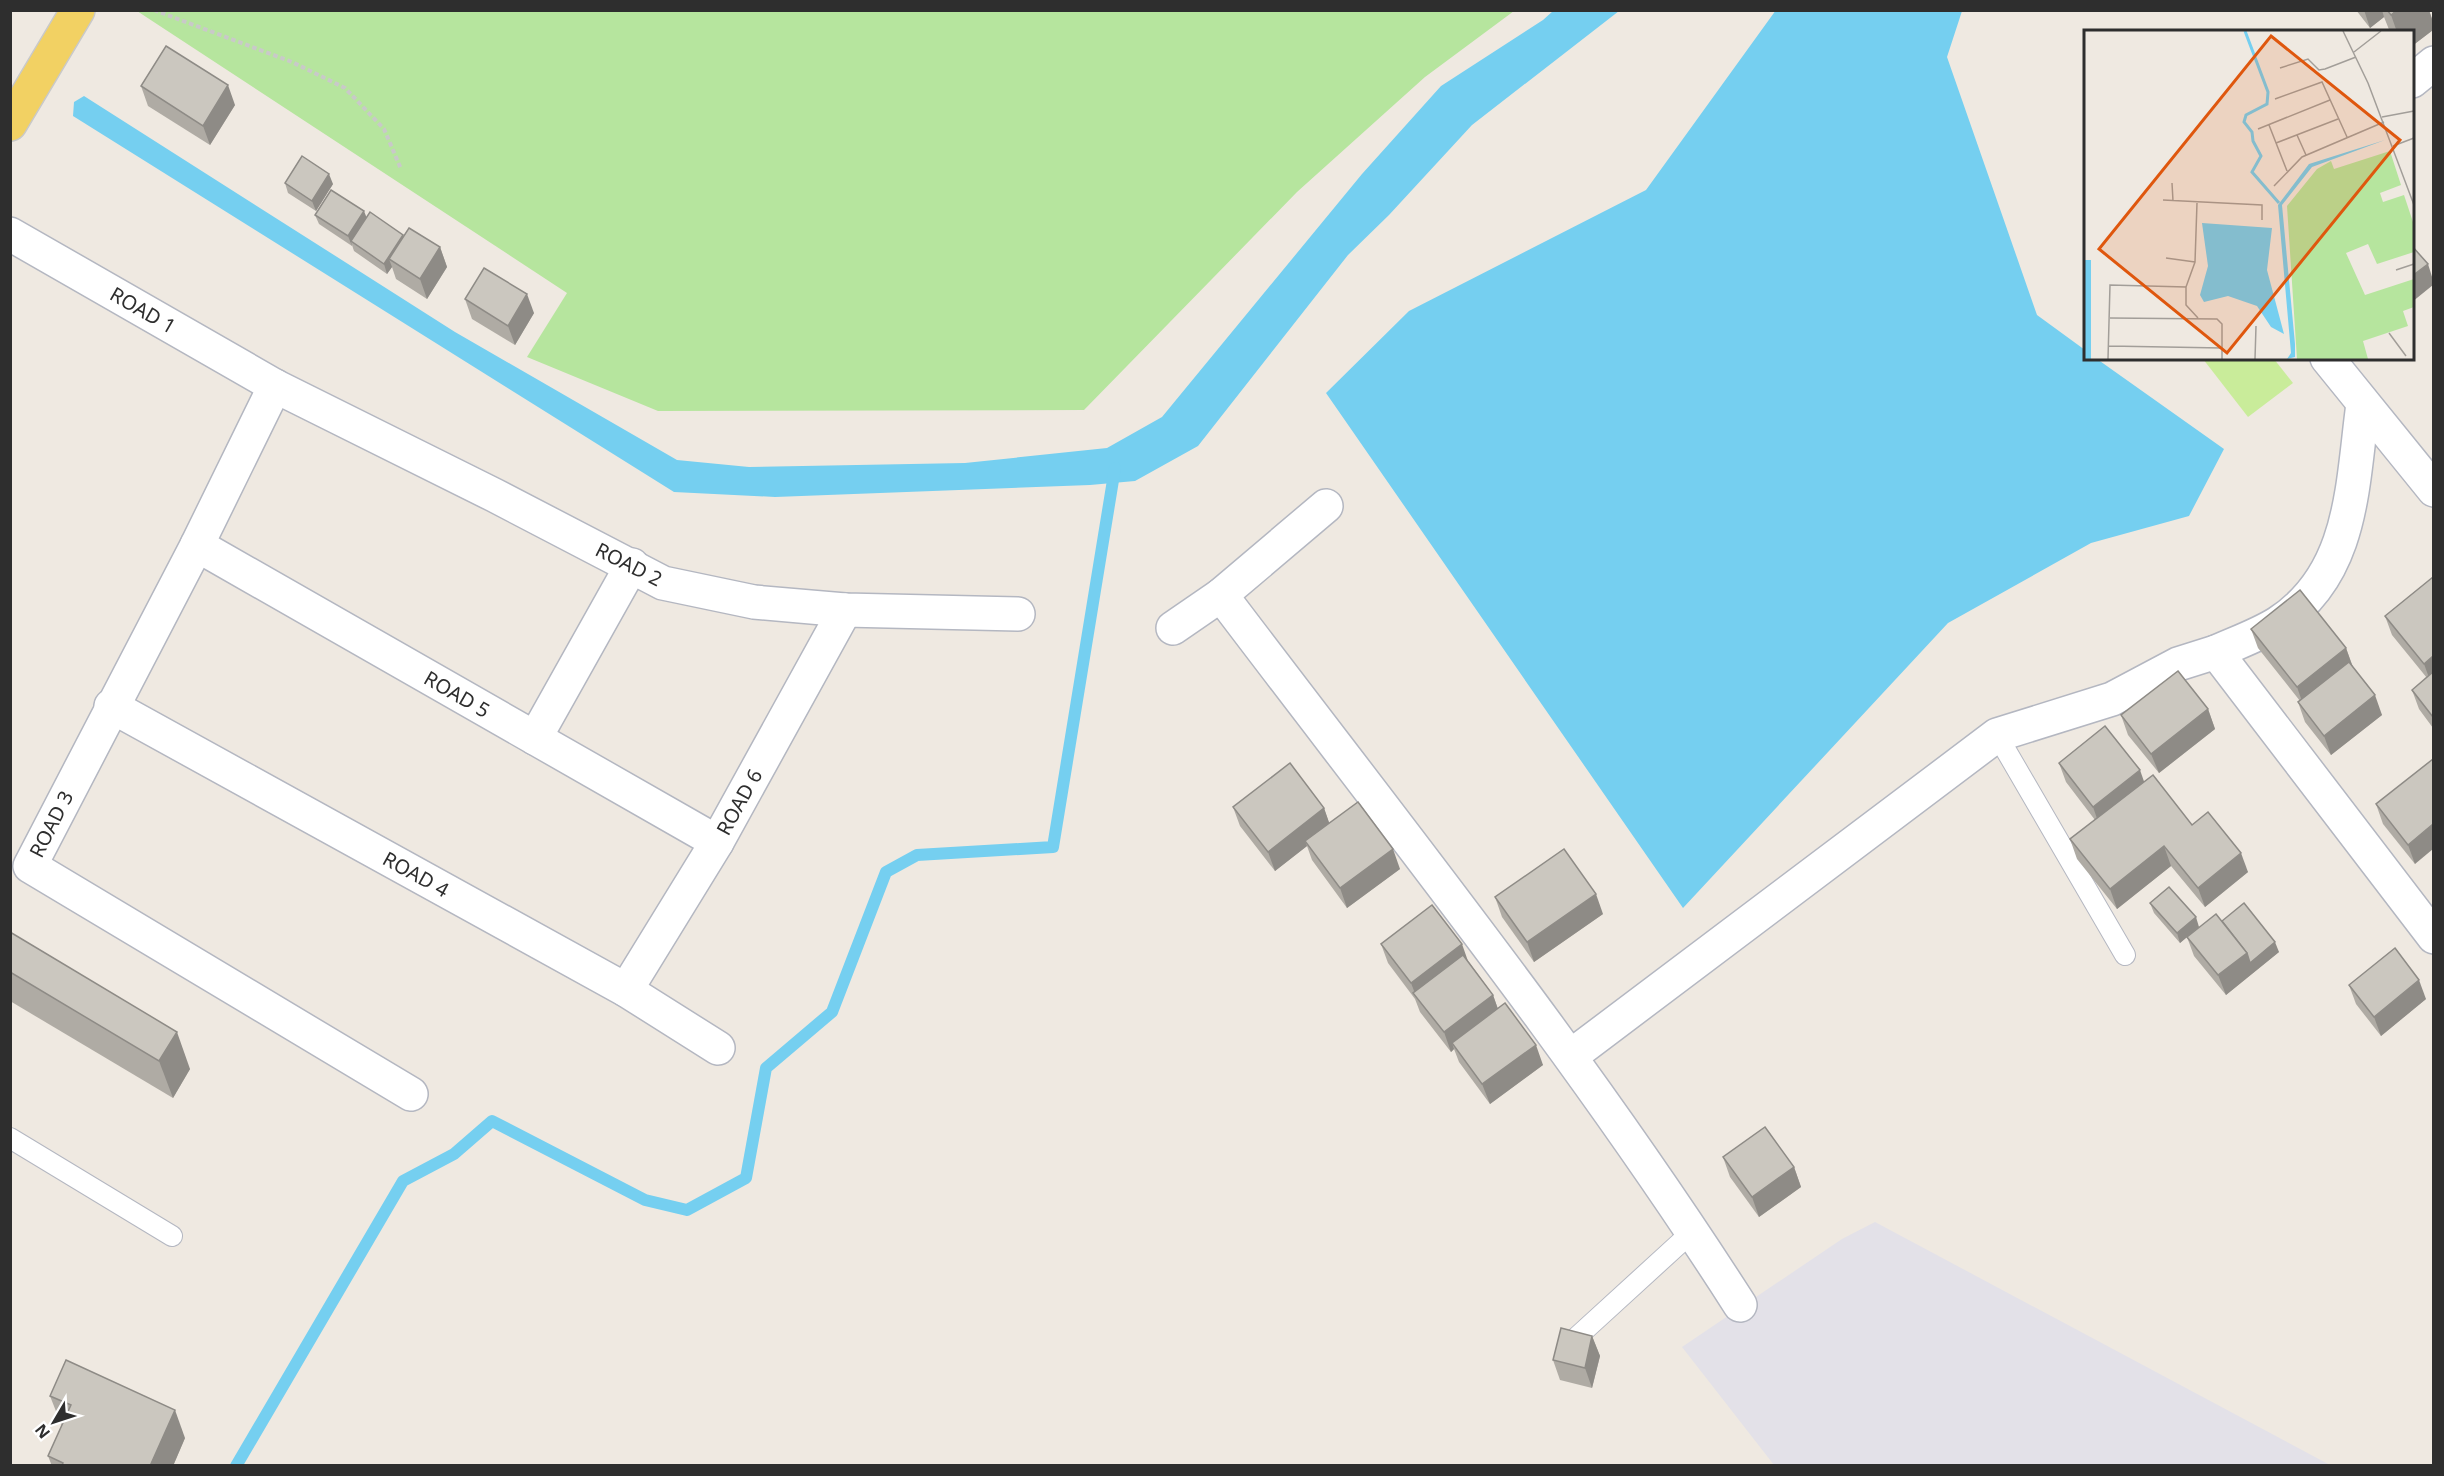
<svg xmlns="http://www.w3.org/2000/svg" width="2444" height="1476" font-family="'Noto Sans',sans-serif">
<rect width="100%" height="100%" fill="#efe9e1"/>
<polygon fill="#e3e1e8" points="1875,1222 2330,1465 1774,1465 1682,1347 1842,1239"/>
<polygon fill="#b6e59e" points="137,11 1514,11 1425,77 1297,192 1084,410 658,411 527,357 567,293"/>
<polygon fill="#c9ec9a" points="2203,359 2274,359 2293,383 2248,417"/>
<g fill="#75cff0">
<polygon points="1776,10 1962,11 1947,57 2037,315 2085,350 2086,358 2097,359 2224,449 2189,516 2091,543 1948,623 1683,908 1326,393 1409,311 1646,190"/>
<polygon points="1553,11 1619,11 1472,125 1389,215 1348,255 1198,446 1135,481 1090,485 775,497 674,492 73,116 74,102 84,96 455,332 677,460 749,467 965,463 1107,448 1162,417 1362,174 1441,86 1543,20"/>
</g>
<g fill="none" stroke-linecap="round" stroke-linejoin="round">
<polyline stroke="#75cff0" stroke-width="12" points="236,1466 403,1181 454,1154 492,1121 645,1200 687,1210 746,1178 766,1068 832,1012 886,872 917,855 1053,847 1115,468"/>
<g stroke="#b4b7c1" stroke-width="22">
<g id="lane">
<polyline points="1997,735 2125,955"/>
<polyline points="10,1138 172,1236"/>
<polyline points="1577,1337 1693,1231"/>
</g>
</g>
<g stroke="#b4b7c1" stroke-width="36">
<g id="street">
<polyline points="2412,81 2434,63"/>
<polyline points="10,234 275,386 494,495 663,583 754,602 845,610 1018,614"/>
<polyline points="2327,358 2434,490"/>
<polyline points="275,386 197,545 30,866 411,1094"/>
<path d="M2363,404c-11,80 -9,170 -85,219 -19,12 -42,20 -62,29l218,285"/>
<path d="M1326,506l-105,89c177,234 361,463 519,710"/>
<polyline points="197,545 717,842"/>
<polyline points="1173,628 1221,595"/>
<polyline points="111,706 626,990 718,1048"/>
<polyline points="535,738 632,565"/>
<polyline points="626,990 717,842 845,610"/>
<polyline points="1571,1056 1997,735 2112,699 2178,664 2216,652"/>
</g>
</g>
<g stroke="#c9c9c9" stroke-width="36">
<polyline id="primary" points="10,124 78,10"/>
</g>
<polyline stroke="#c9c9c9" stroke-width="4" stroke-dasharray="4.5 3" stroke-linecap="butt" points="154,10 292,62 345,88 384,129 401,169"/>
<use href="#lane" stroke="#fff" stroke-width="20"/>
<use href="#street" stroke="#fff" stroke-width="33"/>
<use href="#primary" stroke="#f2d163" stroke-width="33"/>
</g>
<g fill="#afaba4">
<polygon points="2356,10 2429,10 2433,22 2433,30 2412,46 2412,32 2390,32 2384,17 2370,28"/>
<polygon points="141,86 235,105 210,145 148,106"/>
<polygon points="285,183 333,184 316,211 288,193"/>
<polygon points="315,215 366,218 403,235 404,237 440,247 447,267 427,299 396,279 392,267 387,274 354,251 352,245 352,246 319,224"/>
<polygon points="465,299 534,313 515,345 472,319"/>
<polygon points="2433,577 2433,728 2419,709 2412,690 2427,678 2392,635 2385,616"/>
<polygon points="2251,629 2346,648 2353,667 2382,715 2331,755 2305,722 2298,702 2300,701 2258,648"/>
<polygon points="2208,709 2215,729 2159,773 2128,735 2121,715"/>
<polygon points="2433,760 2415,864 2383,824 2376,804"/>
<polygon points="2059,763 2145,782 2192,825 2248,872 2205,907 2171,866 2117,909 2077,859 2070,839 2095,820 2066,782"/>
<polygon points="1233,807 1324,808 1329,823 1400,869 1347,908 1312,860 1307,846 1275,871 1240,826"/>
<polygon points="1495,897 1603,914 1534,962 1502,917"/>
<polygon points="2150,903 2199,927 2222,921 2279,952 2226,995 2194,956 2187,937 2180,943 2154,913"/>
<polygon points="10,932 190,1069 173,1098 10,1001"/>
<polygon points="1381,944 1469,962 1493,995 1498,1009 1543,1065 1490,1104 1459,1062 1454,1049 1451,1052 1420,1012 1415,999 1388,963"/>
<polygon points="2349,985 2426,999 2381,1036 2356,1004"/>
<polygon points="1723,1157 1794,1167 1801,1187 1759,1217 1730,1177"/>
<polygon points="1592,1336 1600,1356 1592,1388 1560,1380 1553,1360"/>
<polygon points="50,1396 185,1438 173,1466 52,1466 48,1456 62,1425 61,1424"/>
</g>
<g fill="#8e8b86">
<polygon points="2364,10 2382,10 2384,17 2370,28"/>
<polygon points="2397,10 2429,10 2433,22 2433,30 2412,46 2412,32 2397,32 2391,15"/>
<polygon points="228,85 235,105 210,145 203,126"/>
<polygon points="329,174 333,184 316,211 312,201"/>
<polygon points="364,211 368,221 351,241 352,246 348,236"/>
<polygon points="403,235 407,245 389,259 392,267 387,274 384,264"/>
<polygon points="440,247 447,267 427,299 420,279"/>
<polygon points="2428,264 2433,280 2433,285 2412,302 2412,276"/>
<polygon points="527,294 534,313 515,345 508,326"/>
<polygon points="2346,648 2353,668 2304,707 2297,687"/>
<polygon points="2433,656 2433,681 2431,683 2424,664"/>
<polygon points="2375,695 2382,715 2331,755 2324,736"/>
<polygon points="2208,709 2215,729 2159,773 2151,754"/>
<polygon points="2140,770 2147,790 2100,827 2093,807"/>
<polygon points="1324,808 1331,828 1305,841 1307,846 1275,871 1268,852"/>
<polygon points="2433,824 2433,849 2415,864 2408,845"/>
<polygon points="2164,846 2171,866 2117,909 2110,889"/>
<polygon points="1393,849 1400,869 1347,908 1340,888"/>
<polygon points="2241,853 2248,872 2205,907 2198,888"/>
<polygon points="1596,894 1603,914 1534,962 1527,942"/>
<polygon points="2196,917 2199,927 2180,943 2177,933"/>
<polygon points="2275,942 2279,952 2226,995 2218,975 2247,953"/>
<polygon points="1462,944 1469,964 1416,996 1411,983"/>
<polygon points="2419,980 2426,999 2381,1036 2374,1017"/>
<polygon points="1493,995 1500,1015 1452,1043 1454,1049 1451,1052 1444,1032"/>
<polygon points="177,1032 190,1069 173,1098 159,1061"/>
<polygon points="1536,1045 1543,1065 1490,1104 1482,1084"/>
<polygon points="1794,1167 1801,1187 1759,1217 1752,1197"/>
<polygon points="1592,1336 1600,1356 1592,1388 1585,1368"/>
<polygon points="175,1410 185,1438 173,1466 150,1466"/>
</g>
<g fill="#cbc7bf" stroke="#8e8b86" stroke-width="1.5">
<polygon points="2387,10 2397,10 2391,15"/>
<polygon points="166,46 228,85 203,126 141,86"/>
<polygon points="302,156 329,174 312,201 285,183"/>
<polygon points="331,190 364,211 348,236 315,215"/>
<polygon points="370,212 403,235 384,264 351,241"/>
<polygon points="409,228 440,247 420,279 389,259"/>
<polygon points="2412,246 2428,264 2412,276"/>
<polygon points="484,268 527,294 508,326 465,299"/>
<polygon points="2433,577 2433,656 2424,664 2385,616"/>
<polygon points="2300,590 2346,648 2297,687 2251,629"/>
<polygon points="2349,662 2375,695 2324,736 2298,702"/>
<polygon points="2178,671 2208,709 2151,754 2121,715"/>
<polygon points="2433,672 2433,717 2412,690"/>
<polygon points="2105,726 2140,770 2093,807 2059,763"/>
<polygon points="2433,759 2433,824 2408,845 2376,804"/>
<polygon points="1290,763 1324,808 1268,852 1233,807"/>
<polygon points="2153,775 2192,825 2208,812 2241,853 2198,888 2164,846 2110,889 2070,839"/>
<polygon points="1358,802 1393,849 1340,888 1305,841"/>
<polygon points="1564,849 1596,894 1527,942 1495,897"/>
<polygon points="2169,887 2196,917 2177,933 2150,903"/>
<polygon points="2244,903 2275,942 2250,963 2247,953 2222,921"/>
<polygon points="1432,905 1462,944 1411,983 1381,944"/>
<polygon points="2216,914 2247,953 2218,975 2187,937"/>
<polygon points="10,932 177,1032 159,1061 10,972"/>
<polygon points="2395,948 2419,980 2374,1017 2349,985"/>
<polygon points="1463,955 1493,995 1444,1032 1413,993"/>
<polygon points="1505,1003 1536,1045 1482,1084 1452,1043"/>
<polygon points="1765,1127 1794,1167 1752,1197 1723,1157"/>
<polygon points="1561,1328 1592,1336 1585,1368 1553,1360"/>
<polygon points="66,1360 175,1410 150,1466 62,1466 63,1463 48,1456 71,1405 50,1396"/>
</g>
<g text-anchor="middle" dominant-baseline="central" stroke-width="4.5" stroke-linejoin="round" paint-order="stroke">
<g font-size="20" fill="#2e2e2e" stroke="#fff">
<text transform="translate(143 310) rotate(30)">ROAD 1</text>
<text transform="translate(629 564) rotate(27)">ROAD 2</text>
<text transform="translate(457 694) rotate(30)">ROAD 5</text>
<text transform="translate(739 802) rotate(-61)">ROAD 6</text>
<text transform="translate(51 824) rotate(-63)">ROAD 3</text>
<text transform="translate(416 874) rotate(29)">ROAD 4</text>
</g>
</g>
<g transform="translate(2084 30)">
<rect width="330" height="330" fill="#efe9e1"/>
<path d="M306,121l11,34 -21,8 3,9 21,-7 10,30v27l-37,12 -9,-20 -22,9 19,42 49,-16v28l-11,4 5,15 -45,15 5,18h-71l-10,-153 30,-37 14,-8 3,8z" fill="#b6e59e"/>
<path d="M301,110l-73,27 -30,38 13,139v13l-8,2 4,-6 -13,-148 31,-41zM118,193l70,5 -5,42 17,64 -13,-7 -14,-21 -29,-10 -24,6 -4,-7 8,-29zM0,230h7v99h-7z" fill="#75cff0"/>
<path fill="none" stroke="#75cff0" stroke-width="3" d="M161,1l23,61 -1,12 -21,11 -2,7 8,10 1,9 8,15 -9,16 27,31"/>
<path fill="none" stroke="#a29e99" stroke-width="1.5" d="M259,1l25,52 46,122M270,22l27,-21M196,38l28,-9 11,11 6,-1 31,-12M191,69l47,-17 25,55M298,87l32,-6M185,95l18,46M174,99l72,-29M213,105l9,20M192,113l62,-24M309,116l21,-8M88,153l1,18M190,156l28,-29 82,-35M79,170l99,5v15M82,228l29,4M312,240l18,-6M102,257l9,-25 2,-59M26,288l107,1 5,5v35M305,303l17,23M25,316l113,2M24,329l2,-74 76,2v18l12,13M171,329l1,-33"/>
<path fill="#df570e" fill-opacity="0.15" stroke="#df570e" stroke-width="3" d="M187,6l129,104 -173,213 -128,-104z"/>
<rect width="330" height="330" fill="none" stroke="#2e2e2e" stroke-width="3"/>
</g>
<rect width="2444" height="1476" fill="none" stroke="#2e2e2e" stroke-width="24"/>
<g transform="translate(54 1422) rotate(231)" stroke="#ffffff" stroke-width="4.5" paint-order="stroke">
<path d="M0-4.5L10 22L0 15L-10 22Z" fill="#2e2e2e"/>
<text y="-9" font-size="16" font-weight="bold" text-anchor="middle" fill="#2e2e2e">N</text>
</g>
</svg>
